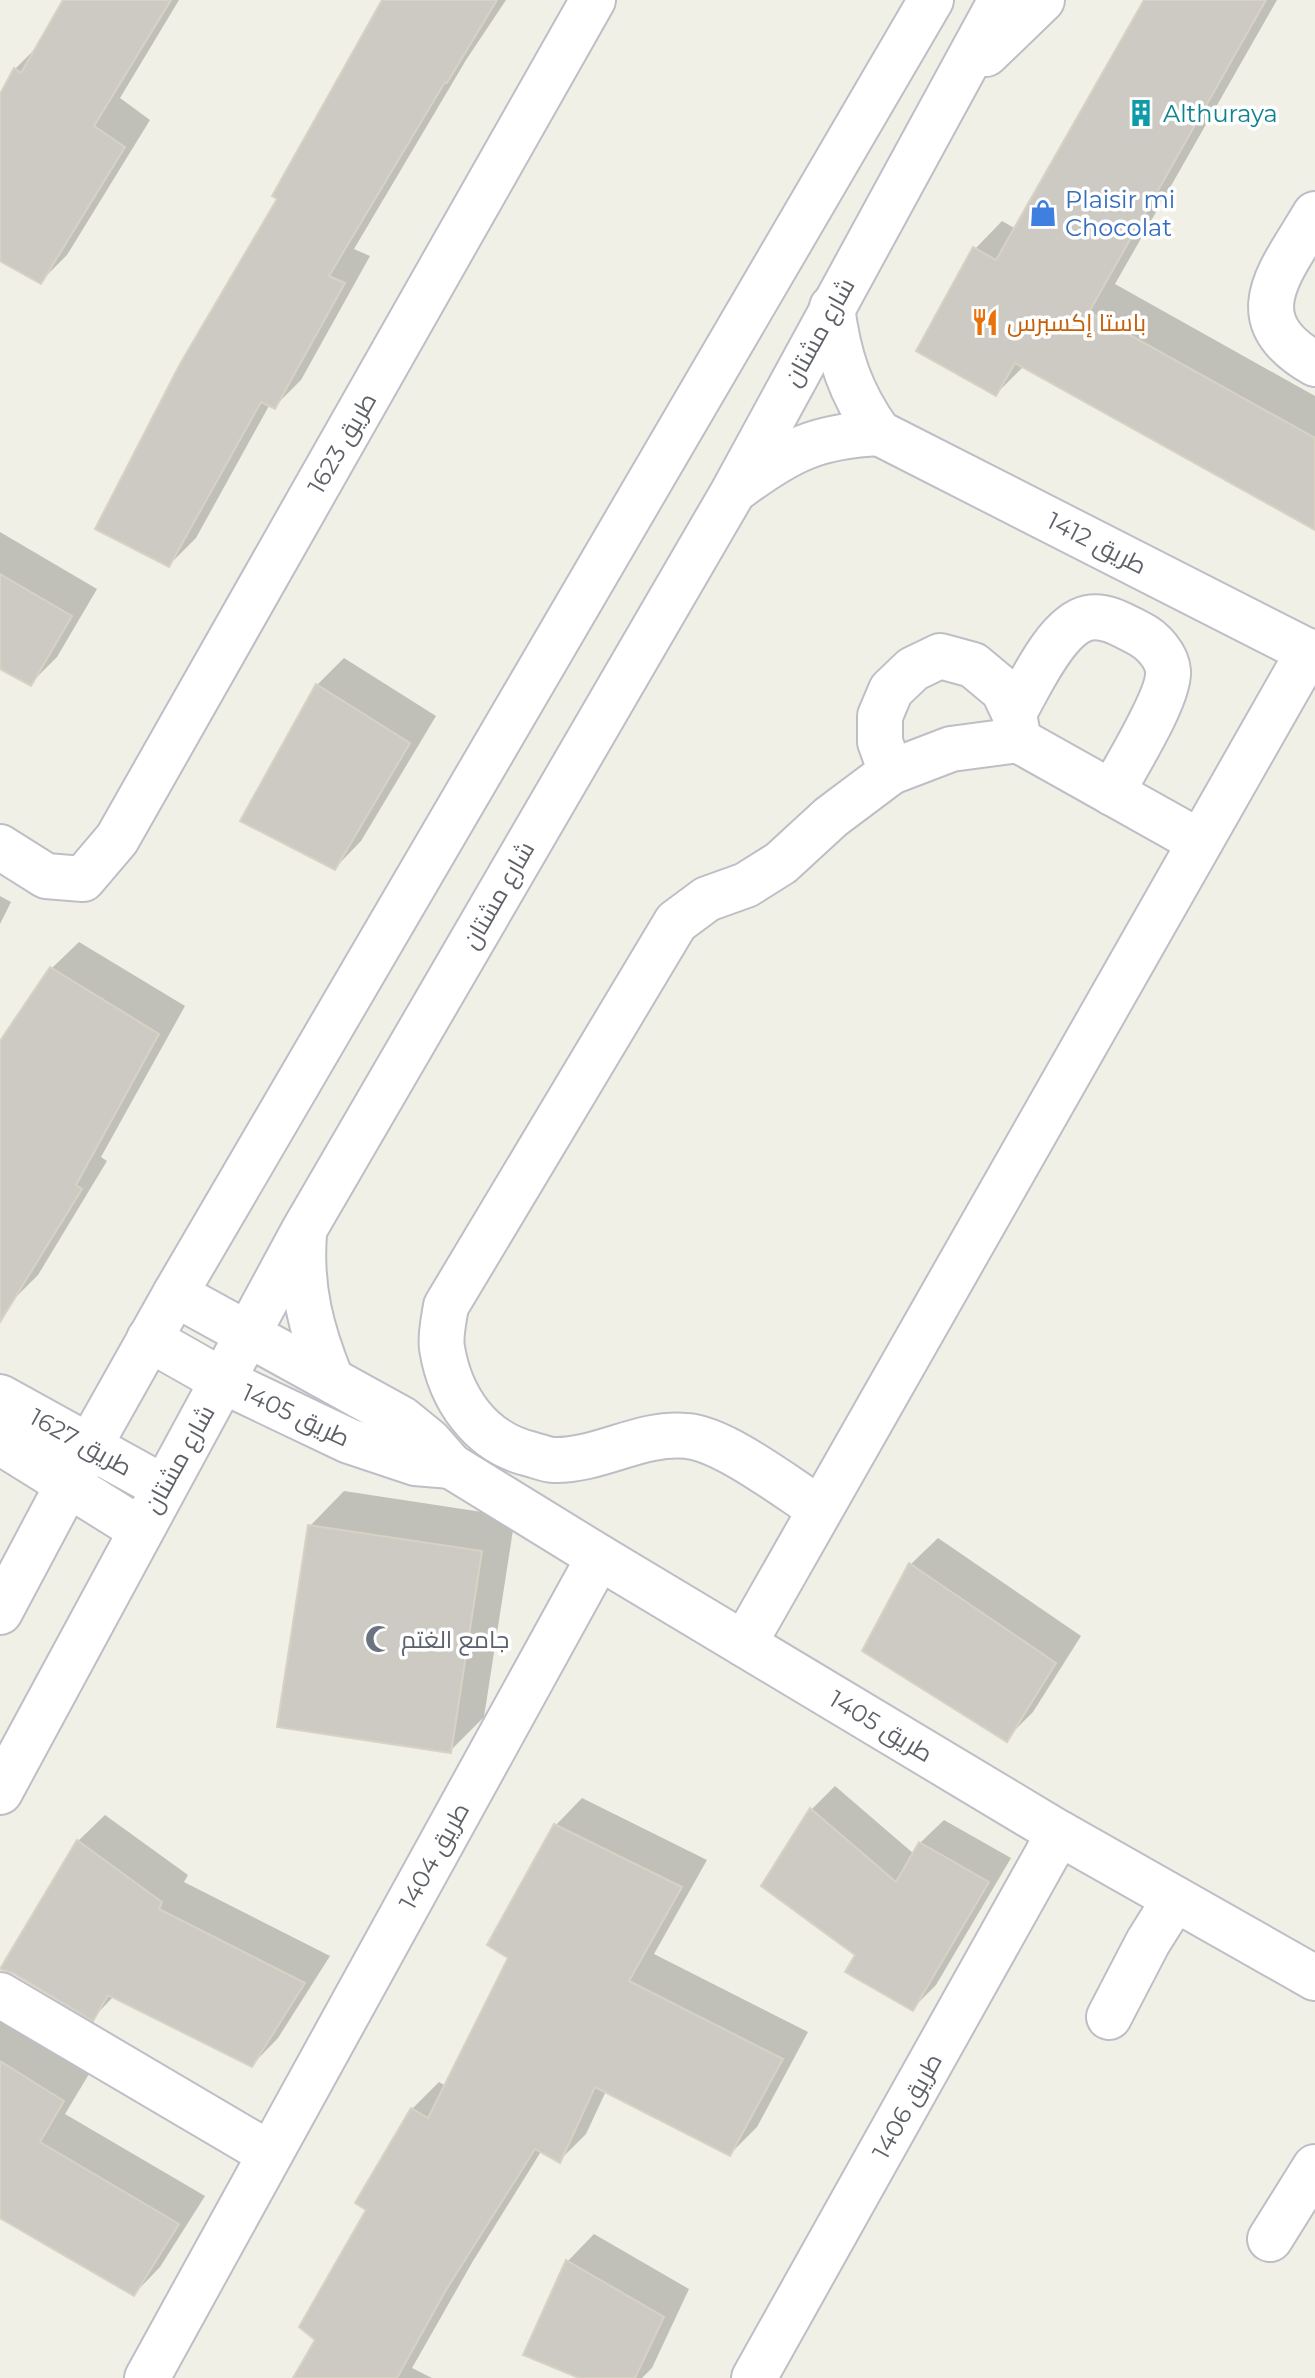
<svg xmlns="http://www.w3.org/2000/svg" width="1315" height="2378" font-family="Montserrat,Cairo,sans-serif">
<rect width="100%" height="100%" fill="#f1f0e6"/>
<g fill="#0003">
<polygon points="65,0 179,0 120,98 150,120 67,255 40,282 0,259 0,98 15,69 39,45"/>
<polygon points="385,0 506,0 466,60 354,249 370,256 301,380 275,406 270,404 196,538 169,565 280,198"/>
<polygon points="1146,0 1277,0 1115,284 1315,396 1315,513 1024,366 996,394 975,249 1002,221 1016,229"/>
<polygon points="0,532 97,589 57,657 30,684 0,667"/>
<polygon points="344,658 436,716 361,841 335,868 317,685"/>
<polygon points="0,896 11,902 0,924"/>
<polygon points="79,942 185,1006 101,1157 107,1161 38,1275 11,1302 0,1295 0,1044 52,968"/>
<polygon points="344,1491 515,1517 484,1717 450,1751 310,1526"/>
<polygon points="938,1538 1081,1636 1033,1712 1006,1739 911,1564"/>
<polygon points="835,1786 914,1854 920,1843 944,1820 1011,1858 936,1985 913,2008 858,1955 764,1886 812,1809"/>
<polygon points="582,1798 707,1860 654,1954 808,2032 757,2127 730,2154 606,2091 586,2134 559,2161 542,2150 473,2261 412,2368 432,2378 295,2378 318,2339 412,2109 439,2082 446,2086 511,1957 556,1825"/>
<polygon points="105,1815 188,1875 184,1882 330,1956 278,2038 252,2065 114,1996 93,2018 78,1841"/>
<polygon points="0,2018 89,2074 65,2114 205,2196 160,2267 134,2294 0,2217"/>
<polygon points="594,2234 689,2289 652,2368 642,2378 584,2378 526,2354 568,2261"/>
</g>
<g fill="#cccac3" stroke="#d7d2c4" stroke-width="2">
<polygon points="63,0 171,0 94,126 125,147 41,284 0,261 0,94 14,68 21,73"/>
<polygon points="382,0 497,0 447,83 445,82 329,276 345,283 275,409 261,402 169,567 95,529 180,364 277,199 272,196"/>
<polygon points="1144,0 1266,0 1089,312 1315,438 1315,530 1015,363 996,396 916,351 973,247 996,260"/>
<polygon points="0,574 72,616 31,686 0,669"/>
<polygon points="316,684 410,743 335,870 240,821"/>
<polygon points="50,967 159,1034 76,1185 82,1189 0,1322 0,1041"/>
<polygon points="308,1525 482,1551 451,1753 277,1727"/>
<polygon points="909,1563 1056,1663 1007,1742 862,1651"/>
<polygon points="810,1808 896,1882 919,1842 989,1882 913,2011 845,1972 855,1955 761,1886"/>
<polygon points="554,1824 682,1887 629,1981 783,2059 730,2156 595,2087 560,2163 535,2149 446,2290 397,2378 293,2378 315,2340 299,2327 366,2210 355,2203 411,2108 428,2118 508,1958 487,1945"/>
<polygon points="77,1840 162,1902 159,1909 305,1983 252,2067 108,1995 93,2021 13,1973 0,1969"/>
<polygon points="0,2061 64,2101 40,2142 179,2224 134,2296 0,2218"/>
<polygon points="566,2260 664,2317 635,2378 579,2378 523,2355"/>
</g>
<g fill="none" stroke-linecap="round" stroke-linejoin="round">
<g stroke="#bebfc6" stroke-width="48">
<g id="minor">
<polyline points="986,54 1042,0"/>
<path d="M1315,214c-34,58 -79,105 0,150"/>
<path d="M832,307c6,48 18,86 47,126l436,222"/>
<path d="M739,487c50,-37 78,-51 140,-54"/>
<path d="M1014,713c15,-26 42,-88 74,-95 18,-4 36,8 52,16 12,6 27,22 28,37 2,26 -43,96 -56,122"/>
<polyline points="891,772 880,742 880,716 891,690 913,669 940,656 973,665 1003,690 1014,713 1018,737"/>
<polyline points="0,847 46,876 83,879 117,839 593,0"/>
<path d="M304,1234c-4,53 7,96 27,145"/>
<polyline points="175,1294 402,1419 429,1441 451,1466 599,1557 1059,1833 1315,1978"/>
<polyline points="149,1339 223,1381 349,1441 415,1463 451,1466"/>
<polyline points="0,1397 163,1487"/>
<polyline points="0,1442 141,1530"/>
<path d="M820,1509c-33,-21 -96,-70 -133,-73 -45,-5 -88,25 -133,24 -7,0 -16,-4 -24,-6 -50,-12 -80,-56 -88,-106 -2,-13 2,-29 4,-42l230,-384 31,-23 39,-14 35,-22 50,-46 60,-45 60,-23 67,-9 182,102"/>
<polyline points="0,1612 67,1486 175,1294 931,0"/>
<polyline points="744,1644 1309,651"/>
<polyline points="0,1792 304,1230 733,492 1001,0"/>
<polyline points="0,1995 270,2154"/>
<polyline points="1109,2017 1148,1942 1175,1899"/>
<polyline points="1270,2239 1315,2167"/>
<polyline points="147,2378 599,1557"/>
<polyline points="754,2378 1059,1833"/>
</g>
</g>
<use href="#minor" stroke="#fff" stroke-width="44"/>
</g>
<defs>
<g id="building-bare" transform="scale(2.16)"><path d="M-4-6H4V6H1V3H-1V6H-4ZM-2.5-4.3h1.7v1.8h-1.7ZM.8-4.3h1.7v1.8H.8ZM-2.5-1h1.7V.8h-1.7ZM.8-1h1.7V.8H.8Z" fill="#0f9aa8" stroke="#fff" stroke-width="2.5" paint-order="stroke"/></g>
<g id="shop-bare" transform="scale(2.16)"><path d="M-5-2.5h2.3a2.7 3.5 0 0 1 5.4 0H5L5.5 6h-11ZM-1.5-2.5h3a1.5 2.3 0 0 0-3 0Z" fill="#3f7fe0" stroke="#fff" stroke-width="2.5" paint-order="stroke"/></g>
<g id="restaurant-bare" transform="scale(2.16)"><path d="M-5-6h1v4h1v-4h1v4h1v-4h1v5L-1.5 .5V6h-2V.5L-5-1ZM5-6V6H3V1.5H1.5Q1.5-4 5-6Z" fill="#e8710a" stroke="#fff" stroke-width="2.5" paint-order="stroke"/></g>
<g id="mosque-bare" transform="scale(2.16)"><path d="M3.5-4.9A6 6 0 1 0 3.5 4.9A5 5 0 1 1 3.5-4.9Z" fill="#6b7280" stroke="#fff" stroke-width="2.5" paint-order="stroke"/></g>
</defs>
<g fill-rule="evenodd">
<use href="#building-bare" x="1141" y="113"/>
<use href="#shop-bare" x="1043" y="213"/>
<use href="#restaurant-bare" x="985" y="322"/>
<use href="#mosque-bare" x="379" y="1639"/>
</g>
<g text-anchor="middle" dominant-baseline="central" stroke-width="7" stroke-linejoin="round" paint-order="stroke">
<g font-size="24" fill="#0d838f" stroke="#fff" text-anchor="start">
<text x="1163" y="113">Althuraya</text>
</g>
<g font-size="24" fill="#366cbe" stroke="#fff" text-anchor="start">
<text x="1065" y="199">Plaisir mi<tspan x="1065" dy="28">Chocolat</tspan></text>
</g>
<g font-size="24" fill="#c56008" stroke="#fff" text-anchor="start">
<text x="1007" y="322">باستا إكسبرس</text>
</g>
<g font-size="24" fill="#5e6168" stroke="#fff">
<text transform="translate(819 332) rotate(-61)">شارع مشتان</text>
<text transform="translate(342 443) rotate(-60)">طريق 1623</text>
<text transform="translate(1097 543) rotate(27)">طريق 1412</text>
<text transform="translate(498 895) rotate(-60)">شارع مشتان</text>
<text transform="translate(296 1415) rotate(25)">طريق 1405</text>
<text transform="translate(81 1442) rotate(29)">طريق 1627</text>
<text transform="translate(179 1459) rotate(-61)">شارع مشتان</text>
<text transform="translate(881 1726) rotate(31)">طريق 1405</text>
<text transform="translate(434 1856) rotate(-61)">طريق 1404</text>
<text transform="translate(907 2106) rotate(-61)">طريق 1406</text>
</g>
<g font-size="24" fill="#5b616d" stroke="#fff" text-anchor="start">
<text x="401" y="1639">جامع الغتم</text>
</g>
</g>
</svg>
